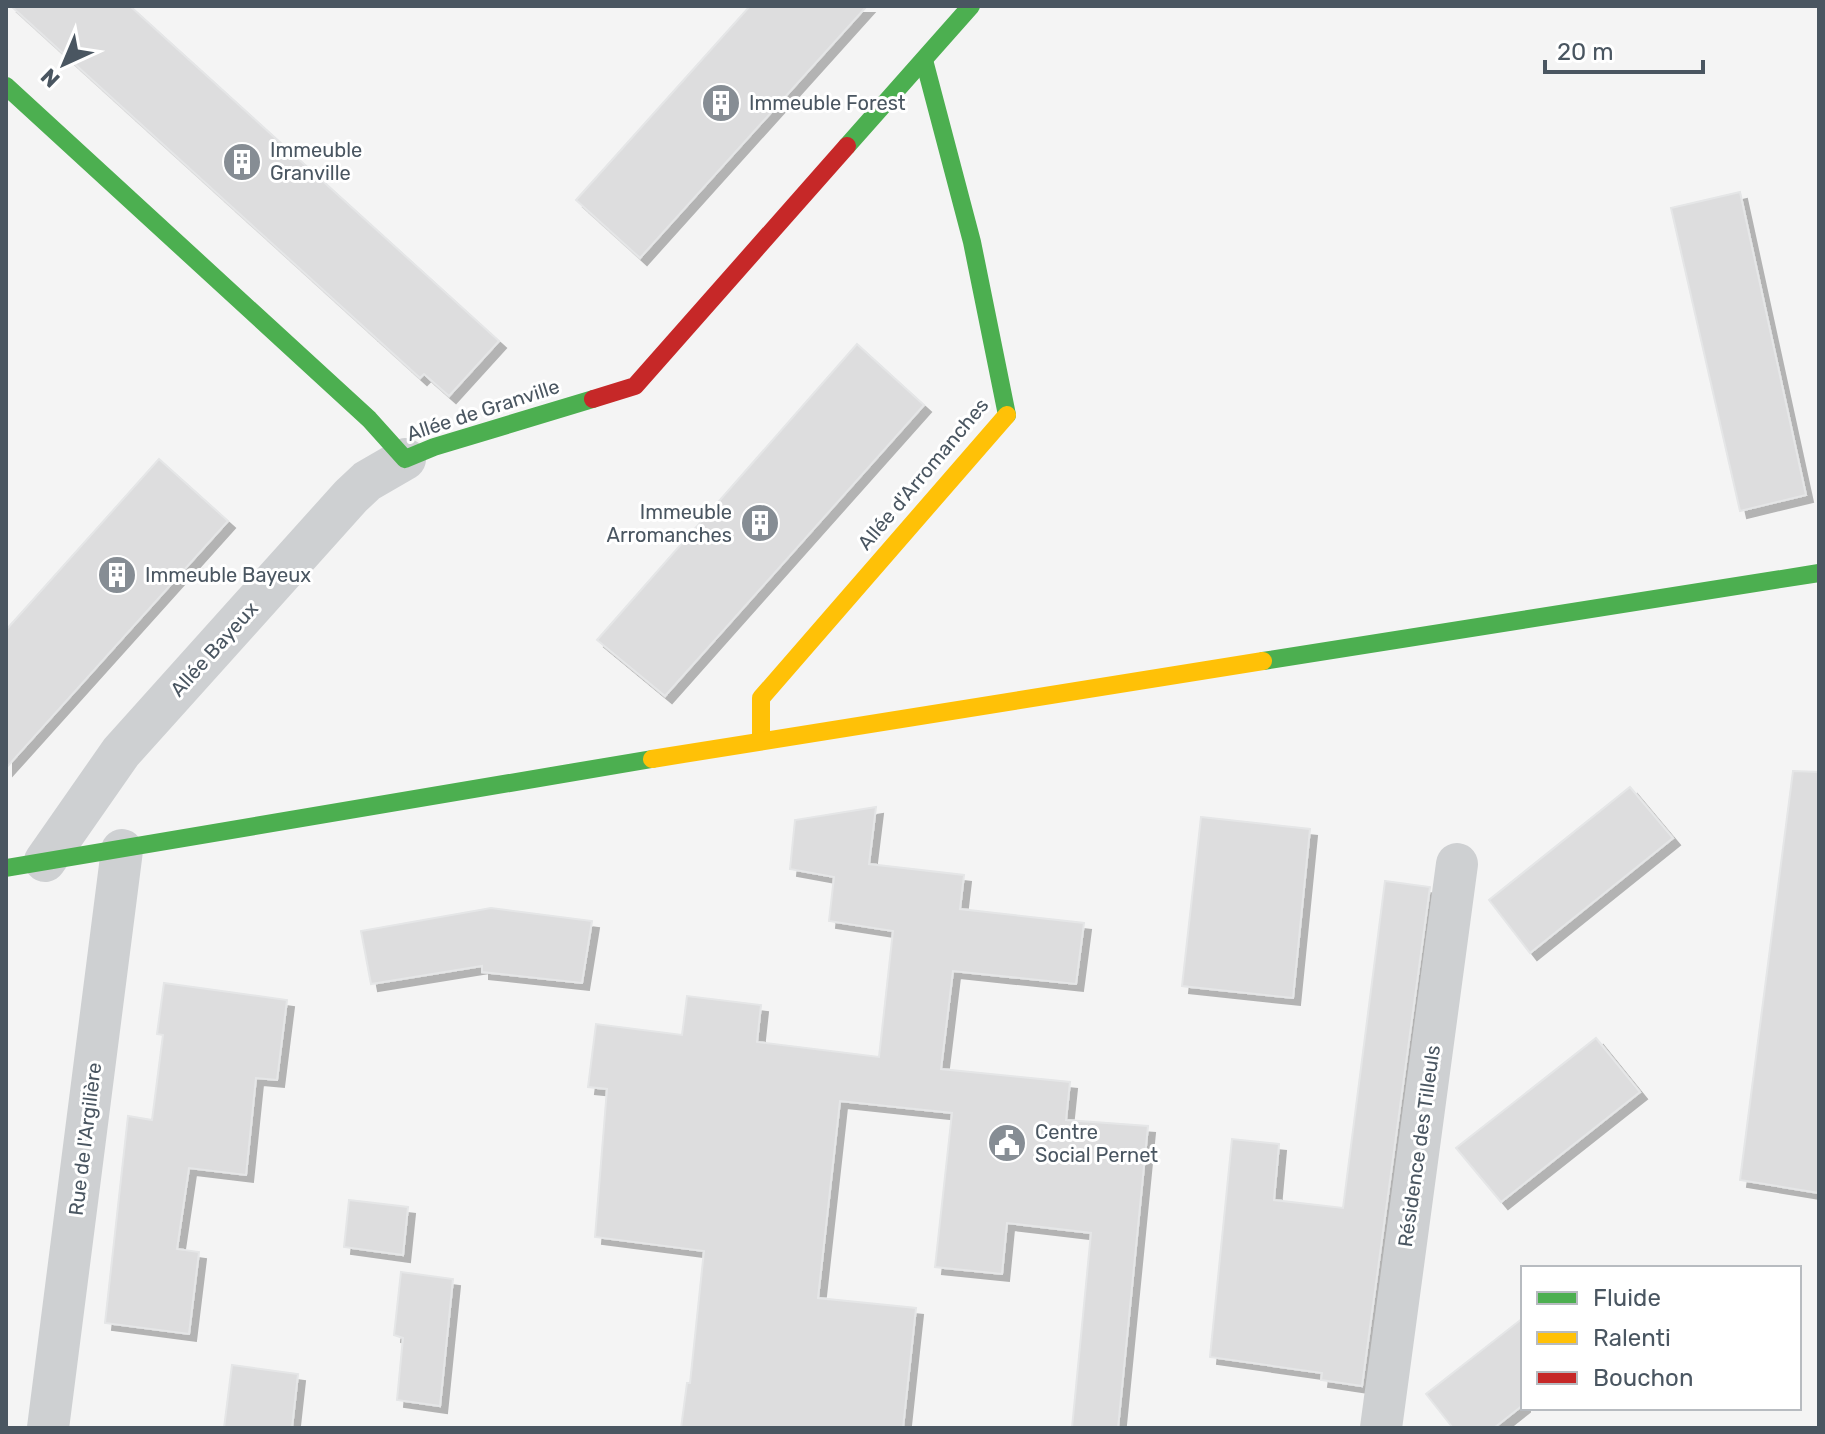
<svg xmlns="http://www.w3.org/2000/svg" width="1825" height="1434" font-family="Rubik,sans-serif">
<defs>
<filter id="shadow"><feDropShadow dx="7" dy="7" stdDeviation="0" flood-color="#0004"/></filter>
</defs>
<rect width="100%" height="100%" fill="#f4f4f4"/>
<g fill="#ddddde" stroke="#e5e6e7" stroke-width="2" filter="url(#shadow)">
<polygon points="11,6 130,6 499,341 449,396 424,374 420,378"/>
<polygon points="750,6 867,6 640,258 576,200"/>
<polygon points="1740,192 1806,495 1740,511 1671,208"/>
<polygon points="857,344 924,405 665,696 597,640"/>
<polygon points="159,459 228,521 6,768 6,630"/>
<polygon points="1793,771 1819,772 1819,1193 1740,1180"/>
<polygon points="1630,787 1673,838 1530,953 1489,900"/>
<polygon points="876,807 869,864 964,875 960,909 1084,923 1076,984 953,971 941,1069 1070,1082 1066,1120 1148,1126 1118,1428 1072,1428 1091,1233 1007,1223 1002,1274 935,1267 952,1113 840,1101 818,1298 916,1308 903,1428 681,1428 687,1383 690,1383 704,1251 595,1237 607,1089 588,1087 596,1024 682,1035 687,996 761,1005 757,1042 879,1057 893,931 829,921 834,877 790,869 795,820"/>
<polygon points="1201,817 1310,829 1293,998 1182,986"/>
<polygon points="1385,881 1430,887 1362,1386 1321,1380 1322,1373 1210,1357 1232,1139 1279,1144 1274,1200 1343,1208"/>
<polygon points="491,908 592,921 582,983 482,972 482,966 371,984 361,931"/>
<polygon points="164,983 287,1000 277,1080 256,1078 246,1175 189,1168 177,1249 199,1252 189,1334 105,1323 128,1116 152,1120 163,1035 157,1034"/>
<polygon points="1596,1038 1640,1092 1501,1202 1456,1148"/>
<polygon points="349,1200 408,1207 403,1255 344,1247"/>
<polygon points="401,1272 453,1279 440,1406 397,1400 403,1338 394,1335"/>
<polygon points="1523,1318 1523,1405 1494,1428 1453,1428 1426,1394"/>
<polygon points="232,1365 298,1374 292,1428 224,1428"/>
</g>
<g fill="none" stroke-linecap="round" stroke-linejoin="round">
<g stroke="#ced0d2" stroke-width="42">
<polyline points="45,861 121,752 351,496 367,481 405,459"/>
<polyline points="48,1428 122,850"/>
<polyline points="1381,1428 1457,864"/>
</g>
<g stroke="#4caf50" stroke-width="18">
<polyline points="924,60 972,242 1007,415"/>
<polyline points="6,86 369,419 405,459 434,447 593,399"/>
<polyline points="847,146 971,6"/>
<polyline points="1263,661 1819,573"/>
<polyline points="6,868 652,759"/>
</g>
<g stroke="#ffc107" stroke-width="18">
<polyline points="761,741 761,698 1007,415"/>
<polyline points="652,759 1263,661"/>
</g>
<polyline stroke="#c62828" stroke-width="18" points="593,399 635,386 847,146"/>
</g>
<defs>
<g id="building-disc" transform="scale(2)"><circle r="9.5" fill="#868d94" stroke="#fff"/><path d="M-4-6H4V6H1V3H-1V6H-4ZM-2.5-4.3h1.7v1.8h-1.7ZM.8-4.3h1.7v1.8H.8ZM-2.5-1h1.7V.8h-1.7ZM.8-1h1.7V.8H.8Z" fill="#fff"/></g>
<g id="civic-disc" transform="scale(2)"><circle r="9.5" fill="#868d94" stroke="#fff"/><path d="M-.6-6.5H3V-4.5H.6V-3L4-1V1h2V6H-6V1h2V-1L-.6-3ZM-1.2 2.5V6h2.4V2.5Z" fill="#fff"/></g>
</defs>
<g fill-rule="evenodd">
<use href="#building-disc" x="721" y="103"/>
<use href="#building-disc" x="242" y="162"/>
<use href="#building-disc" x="760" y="523"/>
<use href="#building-disc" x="117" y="575"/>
<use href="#civic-disc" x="1007" y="1143"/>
</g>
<g text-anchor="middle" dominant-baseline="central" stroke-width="6" stroke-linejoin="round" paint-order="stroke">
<g font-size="20" fill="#4a5661" stroke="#fff" text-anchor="start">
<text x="749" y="103">Immeuble Forest</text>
<text x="270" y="150">Immeuble<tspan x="270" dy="23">Granville</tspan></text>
<text x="732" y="512" text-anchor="end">Immeuble<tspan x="732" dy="23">Arromanches</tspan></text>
<text x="145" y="575">Immeuble Bayeux</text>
<text x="1035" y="1132">Centre<tspan x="1035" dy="23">Social Pernet</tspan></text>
</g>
<g font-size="20" fill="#4a5661" stroke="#fff">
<text transform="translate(483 410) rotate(-18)">Allée de Granville</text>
<text transform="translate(923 474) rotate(-50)">Allée d'Arromanches</text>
<text transform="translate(214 649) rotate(-48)">Allée Bayeux</text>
<text transform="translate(85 1139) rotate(-83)">Rue de l'Argilière</text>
<text transform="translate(1419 1146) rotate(-82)">Résidence des Tilleuls</text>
</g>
</g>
<rect width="1825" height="1434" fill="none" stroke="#4a5661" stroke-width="16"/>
<rect x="1521" y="1266" width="280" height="144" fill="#ffffff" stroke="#b7bbc0" stroke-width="2"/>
<rect x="1537" y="1292" width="40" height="12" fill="#4caf50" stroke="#b7bbc0" stroke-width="2"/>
<text x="1593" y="1306" font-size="24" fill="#4a5661">Fluide</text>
<rect x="1537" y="1332" width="40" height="12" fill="#ffc107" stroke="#b7bbc0" stroke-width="2"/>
<text x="1593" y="1346" font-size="24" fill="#4a5661">Ralenti</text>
<rect x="1537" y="1372" width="40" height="12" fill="#c62828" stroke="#b7bbc0" stroke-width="2"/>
<text x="1593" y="1386" font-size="24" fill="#4a5661">Bouchon</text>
<g transform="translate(64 64) rotate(224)" stroke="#ffffff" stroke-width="6" paint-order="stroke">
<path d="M0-6L14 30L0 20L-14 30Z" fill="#4a5661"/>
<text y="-12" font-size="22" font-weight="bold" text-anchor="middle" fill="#4a5661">N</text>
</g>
<path d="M1545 60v12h158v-12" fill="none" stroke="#4a5661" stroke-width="4"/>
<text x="1557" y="60" font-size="24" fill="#4a5661" stroke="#ffffff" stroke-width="6" paint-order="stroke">20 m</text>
</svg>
